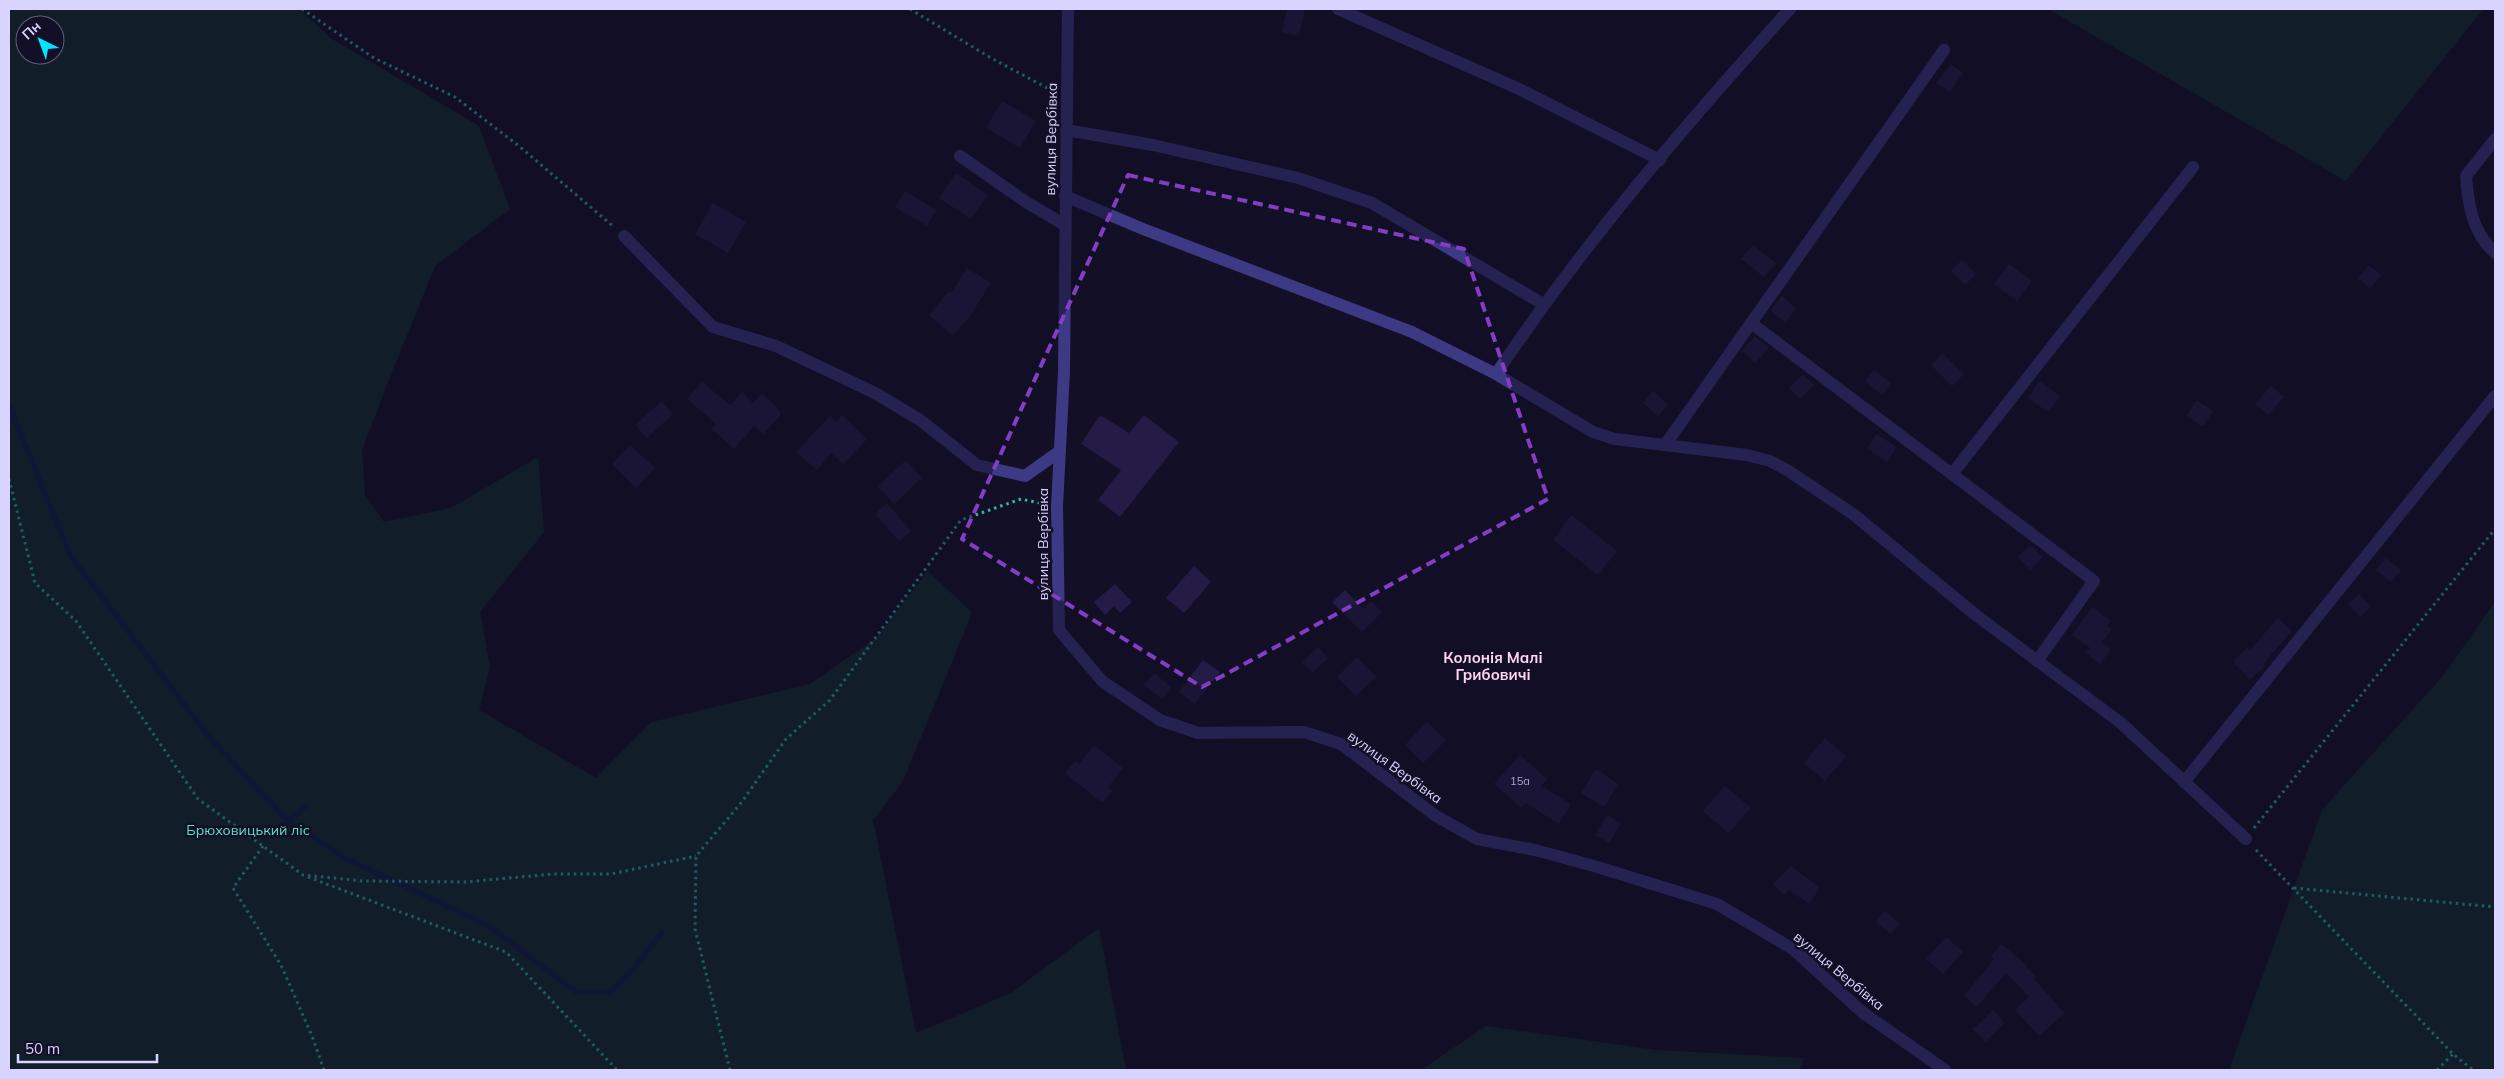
<svg xmlns="http://www.w3.org/2000/svg" width="2504" height="1079" font-family="Mulish,sans-serif">
<rect width="100%" height="100%" fill="#130f26"/>
<g fill="#12302f" fill-rule="evenodd">
<path d="M9,9h290l33,30 147,87 31,83 -75,57 -47,116 -26,68 3,45 19,27 67,-14 87,-51 6,75 -64,80 10,55 -11,43 117,68 56,-56 158,-38 66,-46 52,-67 44,42 -69,168 -30,39 43,213 95,-40 88,-65 27,142h-1117zM25,25h30v30h-30z"/>
<polygon points="2048,9 2483,9 2346,181"/>
<polygon points="2495,602 2495,1070 2229,1070 2322,810 2442,677"/>
<polygon points="1486,1026 1656,1050 1804,1058 1799,1070 1421,1070"/>
</g>
<g fill="none" stroke-linecap="round" stroke-linejoin="round">
<g stroke="#0c2248" stroke-width="5.5">
<polyline points="9,405 70,555 210,738 288,821 347,859 489,926 576,992 611,992 638,963 662,932"/>
<polyline points="288,821 305,807"/>
</g>
</g>
<g fill="#241b47">
<polygon points="1287,9 1305,9 1299,36 1282,32"/>
<polygon points="1951,64 1963,73 1950,92 1936,83"/>
<polygon points="1002,101 1036,121 1020,148 986,128"/>
<polygon points="956,173 988,195 971,219 939,198"/>
<polygon points="905,191 936,210 927,226 895,207"/>
<polygon points="713,203 746,222 728,253 695,234"/>
<polygon points="1753,245 1776,263 1764,277 1741,259"/>
<polygon points="1962,260 1976,274 1965,285 1951,271"/>
<polygon points="2009,264 2032,281 2017,301 1994,284"/>
<polygon points="2369,265 2381,275 2370,288 2358,278"/>
<polygon points="967,268 991,283 970,316 953,336 929,315 949,291 951,293"/>
<polygon points="1782,296 1796,309 1785,322 1770,310"/>
<polygon points="1755,336 1769,348 1755,363 1742,351"/>
<polygon points="1942,353 1964,374 1952,386 1931,365"/>
<polygon points="1874,370 1891,383 1882,395 1865,381"/>
<polygon points="1803,374 1814,385 1800,399 1789,388"/>
<polygon points="2039,381 2060,396 2048,412 2028,398"/>
<polygon points="702,382 730,405 742,392 753,403 762,393 780,411 780,416 763,434 754,426 734,449 712,429 716,424 687,399"/>
<polygon points="2271,386 2284,397 2268,415 2255,404"/>
<polygon points="1653,391 1668,405 1658,416 1643,403"/>
<polygon points="2197,400 2213,411 2203,427 2186,416"/>
<polygon points="662,401 673,414 647,438 635,425"/>
<polygon points="842,415 867,439 843,464 831,453 817,470 796,452 830,416 836,422"/>
<polygon points="1100,415 1129,433 1144,415 1179,442 1120,517 1098,500 1121,470 1081,444"/>
<polygon points="1876,434 1897,447 1887,462 1867,449"/>
<polygon points="630,445 655,468 636,488 612,464"/>
<polygon points="906,460 922,478 894,504 878,486"/>
<polygon points="887,503 911,531 899,541 875,514"/>
<polygon points="1571,515 1617,551 1598,575 1553,540"/>
<polygon points="2030,545 2043,557 2031,570 2018,557"/>
<polygon points="2386,558 2401,570 2391,582 2376,570"/>
<polygon points="1194,566 1211,582 1184,613 1166,598"/>
<polygon points="1115,584 1132,602 1120,613 1114,606 1105,615 1094,602"/>
<polygon points="1345,590 1363,609 1371,601 1382,612 1362,632 1332,602"/>
<polygon points="2359,594 2371,607 2360,617 2348,604"/>
<polygon points="2092,607 2111,621 2107,626 2112,629 2102,642 2111,649 2100,664 2086,653 2090,648 2072,635"/>
<polygon points="2278,618 2292,631 2263,664 2265,666 2250,680 2233,662 2248,647 2250,650"/>
<polygon points="1318,647 1328,658 1312,673 1302,662"/>
<polygon points="1357,657 1376,677 1356,696 1337,677"/>
<polygon points="1203,660 1220,672 1195,704 1179,692"/>
<polygon points="1154,673 1171,687 1162,699 1144,685"/>
<polygon points="1427,722 1446,740 1423,763 1405,745"/>
<polygon points="1825,738 1846,756 1825,781 1804,763"/>
<polygon points="1094,745 1123,768 1108,787 1112,791 1102,803 1065,773 1075,761 1079,764"/>
<polygon points="1520,755 1547,779 1541,786 1571,804 1559,824 1526,803 1521,808 1494,784"/>
<polygon points="1596,769 1618,784 1604,807 1581,793"/>
<polygon points="1725,786 1751,808 1729,833 1703,811"/>
<polygon points="1607,815 1621,823 1609,843 1595,835"/>
<polygon points="1791,866 1820,888 1809,904 1789,890 1784,895 1773,884"/>
<polygon points="1884,911 1900,923 1891,934 1875,922"/>
<polygon points="1946,937 1963,952 1943,974 1926,959"/>
<polygon points="2001,944 2027,965 2025,966 2036,977 2034,979 2065,1013 2039,1036 2015,1010 2029,997 2006,973 1977,1007 1964,996 1994,959 1991,956"/>
<polygon points="1993,1010 2005,1023 1985,1042 1973,1029"/>
</g>
<g fill="none" stroke-linecap="round" stroke-linejoin="round">
<g stroke="#2fb8b0" stroke-width="3" stroke-dasharray="2.5 4" stroke-linecap="butt">
<polyline points="302,9 374,58 455,97 519,146 614,227"/>
<polyline points="910,9 991,58 1053,91"/>
<polyline points="9,479 35,583 76,621 198,799 303,875 363,881 465,882 553,874 611,874 696,856"/>
<polyline points="2254,828 2495,529"/>
<polyline points="263,846 233,888 281,965 312,1036 324,1070"/>
<polyline points="2256,850 2453,1054 2473,1070"/>
<polyline points="308,877 506,952 617,1070"/>
<polyline points="2294,888 2495,907"/>
<polyline points="730,1070 695,929 696,856 741,803 786,739 830,700 961,520 1021,499 1044,504"/>
<polyline points="2437,1070 2453,1054"/>
</g>
<g stroke="#3d3a85" stroke-width="12">
<polyline points="1068,9 1064,372 1057,506 1059,630 1102,681 1160,720 1198,733 1304,732 1341,744 1436,816 1477,839 1535,850 1594,866 1717,904 1793,949 1862,1012 1945,1070"/>
<polyline points="1338,9 1517,88 1660,160"/>
<polyline points="1066,130 1153,145 1298,178 1372,203 1543,304"/>
<path d="M2495,139l-29,37c2,28 6,56 29,77"/>
<polyline points="960,156 1026,202 1065,225"/>
<polyline points="1065,196 1143,229 1412,332 1496,374 1593,432 1615,439 1747,455 1770,461 1787,470 1853,514 1977,616 2121,723 2246,839"/>
<polyline points="624,236 713,327 776,346 875,393 920,420 977,465 1025,476 1060,451"/>
<polyline points="1751,323 2094,581 2037,661"/>
<path d="M1496,374c87,-130 190,-250 294,-365"/>
<polyline points="1665,445 1944,50"/>
<polyline points="1952,474 2193,167"/>
<polyline points="2184,782 2495,396"/>
</g>
</g>
<path d="M0 0H2504V1079H0ZM1128,175l336,74 84,250 -346,188 -240,-148z" fill="#130f26" fill-opacity=".55" fill-rule="evenodd"/>
<path fill="none" stroke="#843dc5" stroke-width="4" stroke-dasharray="10 6" stroke-linejoin="round" d="M1128,175l336,74 84,250 -346,188 -240,-148z"/>
<g text-anchor="middle" dominant-baseline="central" stroke-width="5" stroke-linejoin="round" paint-order="stroke">
<g font-size="11" fill="#aca6d1">
<text x="1520" y="781">15а</text>
</g>
<g font-size="14" fill="#d9d4ff" stroke="#130f26">
<text transform="translate(1051 139) rotate(-89)">вулиця Вербівка</text>
<text transform="translate(1043 544) rotate(-90)">вулиця Вербівка</text>
<text transform="translate(1395 767) rotate(36)">вулиця Вербівка</text>
<text transform="translate(1839 971) rotate(40)">вулиця Вербівка</text>
</g>
<g font-size="14" fill="#5fe0c0" stroke="#130f26">
<text x="248" y="830">Брюховицький ліс</text>
</g>
<g font-size="15" font-weight="bold" fill="#ffd6f0" stroke="#130f26">
<text x="1493" y="657">Колонія Малі<tspan x="1493" dy="17">Грибовичі</tspan></text>
</g>
</g>
<rect width="2504" height="1079" fill="none" stroke="#d9d4ff" stroke-width="20"/>
<g transform="translate(40 40) rotate(318)"><circle r="24" fill="#130f26" stroke="#625e7d"/>
<path d="M0-4L9 19L0 12L-9 19Z" fill="#00e5ff"/>
<text y="-8" font-size="14" font-weight="bold" text-anchor="middle" fill="#d9d4ff">Пн</text>
</g>
<path d="M18 1054v8h139v-8" fill="none" stroke="#d9d4ff" stroke-width="2.5"/>
<text x="25" y="1054" font-size="15" fill="#d9d4ff" stroke="#130f26" stroke-width="4" paint-order="stroke">50 m</text>
</svg>
